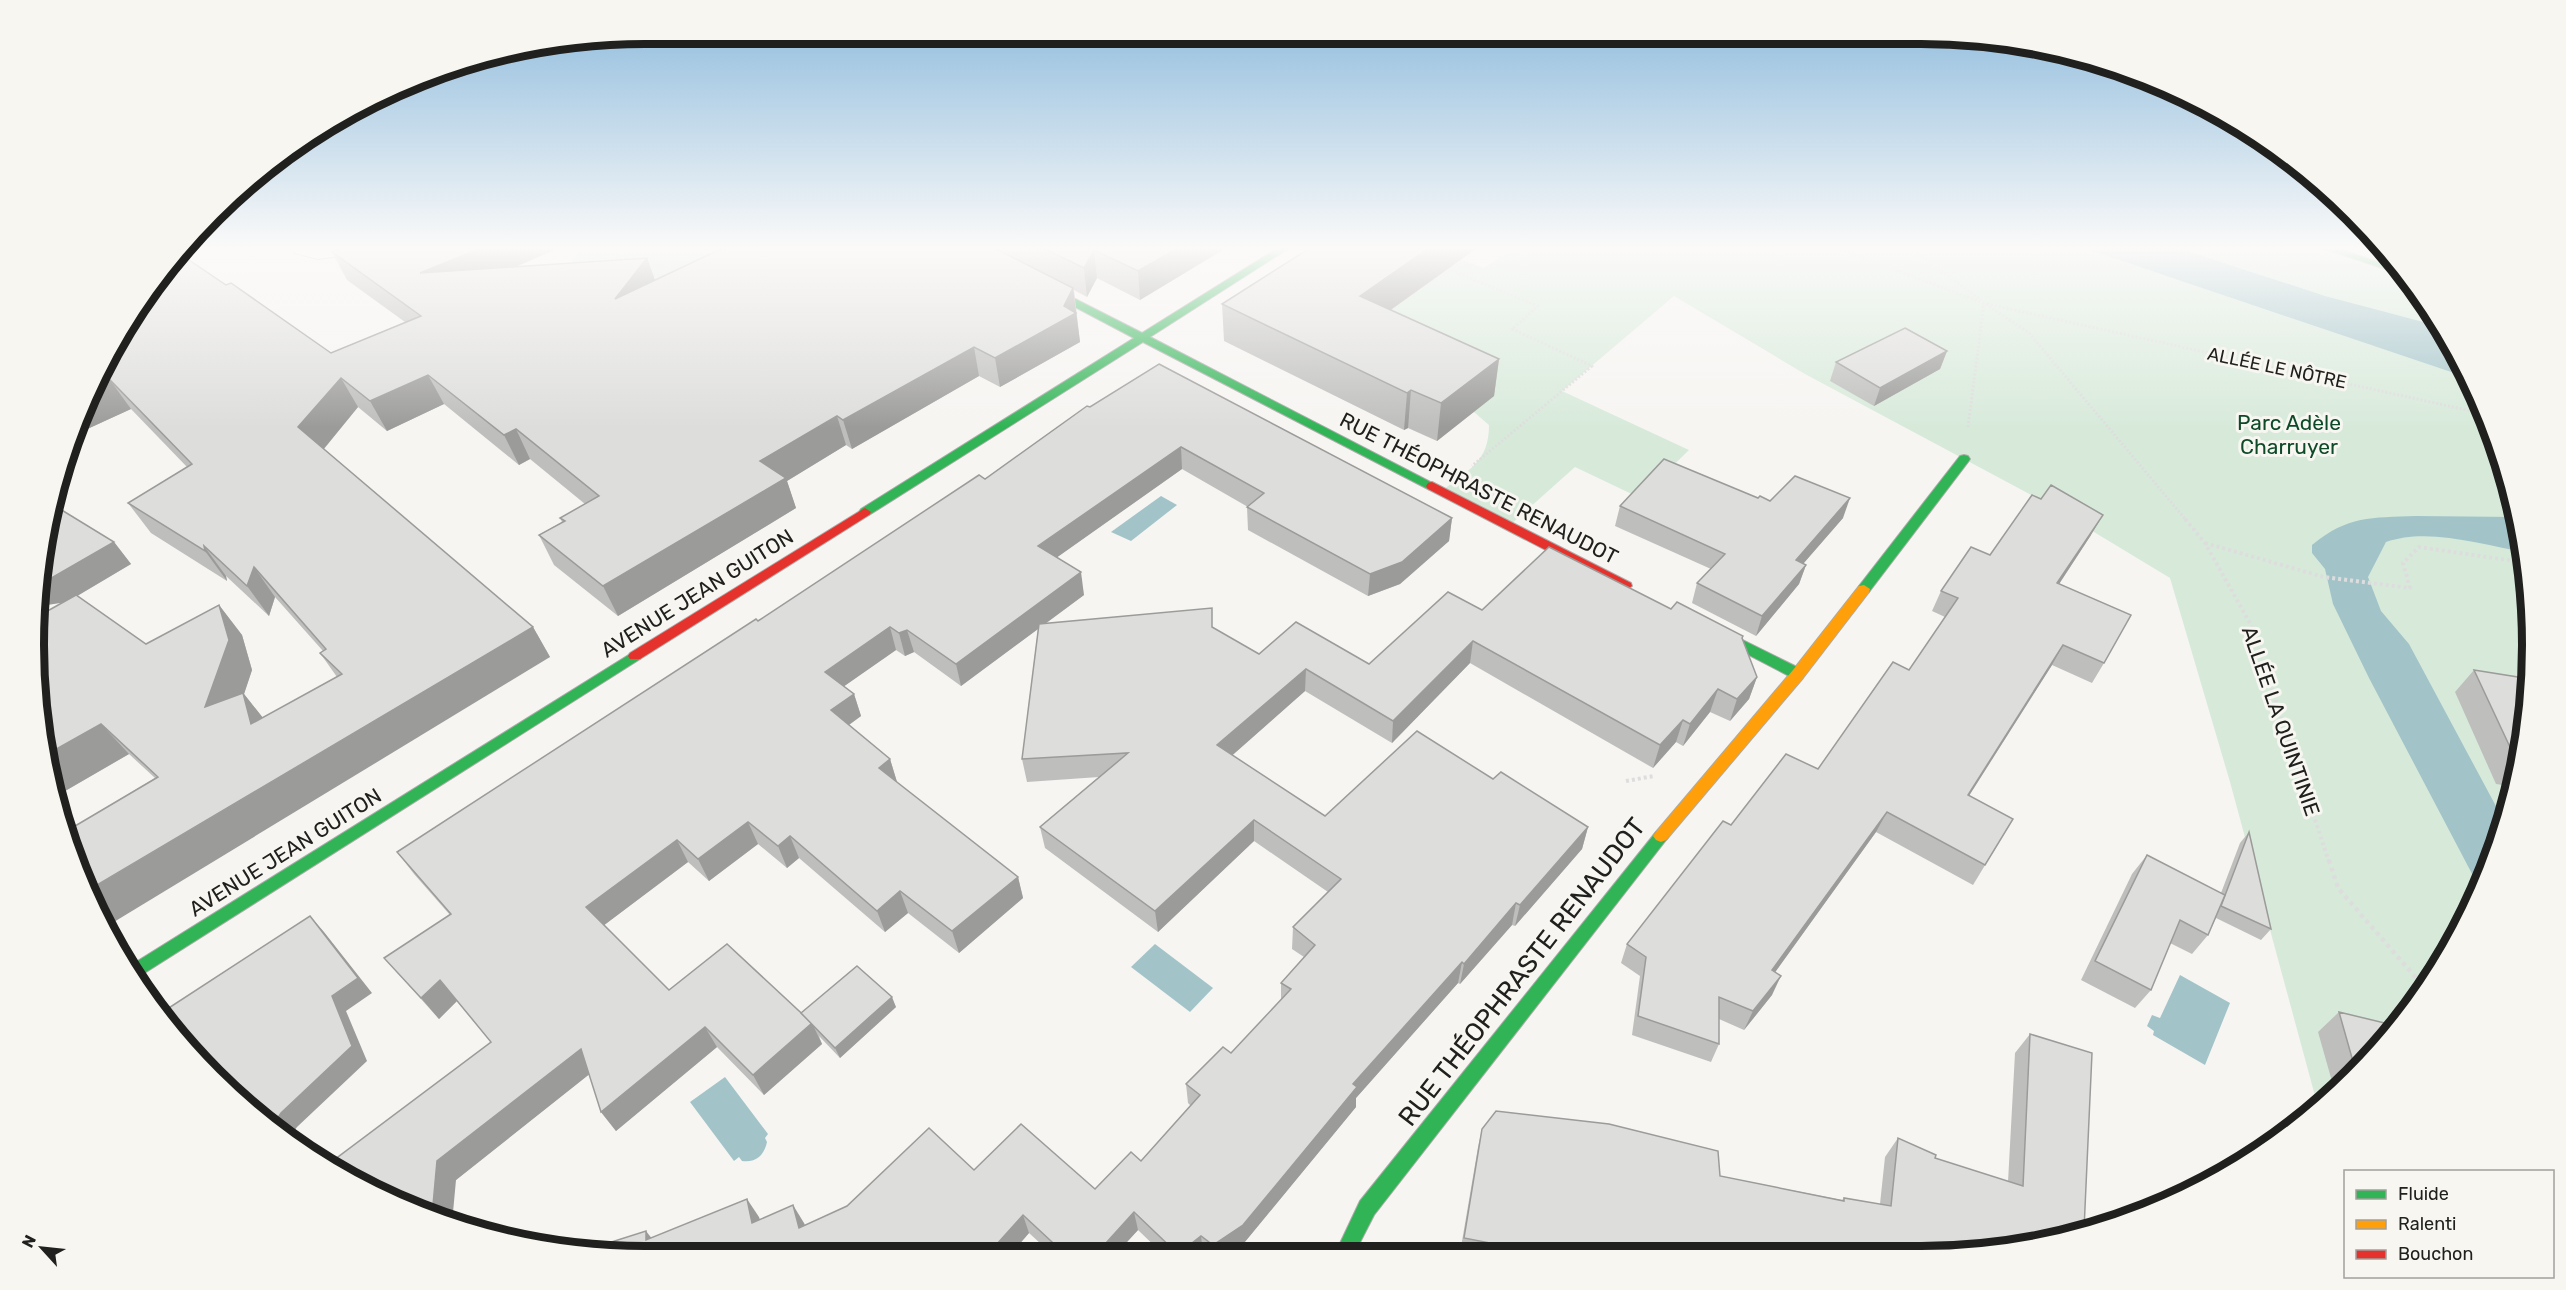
<svg xmlns="http://www.w3.org/2000/svg" width="2566" height="1290" font-family="Rubik,sans-serif">
<rect width="100%" height="100%" fill="#f6f5f2"/>
<g fill="#d7eada">
<polygon points="579,248 806,248 685,299 568,267"/>
<path d="M1512,248h874l65,91 49,109 28,117 4,120 -20,118 -42,112 -89,133 -63,59 -88,-325 -60,-204 -124,-75 -241,-129 -131,-78 -112,95 127,59 -49,48 -65,-31 -66,59 -68,-34c27,-23 48,-29 48,-67l-117,-101 86,-66 26,10z"/>
</g>
<g fill="#a2c4c9">
<polygon points="2084,248 2178,248 2325,296 2442,327 2451,339 2469,378"/>
<polygon points="1161,496 1177,505 1131,541 1111,532"/>
<path d="M2416,516l101,1 8,35c-43,-7 -97,-25 -139,-10l-18,35 13,34 28,33 96,179 -25,66 -111,-211 -36,-74 -8,-35 -13,-16v-8c37,-30 58,-27 104,-29z"/>
<polygon points="1155,944 1213,988 1190,1012 1131,967"/>
<polygon points="2180,975 2230,1003 2205,1065 2153,1035 2154,1031 2147,1026 2152,1015 2160,1018"/>
<path d="M725,1077l43,57 -3,4 2,4c-3,13 -10,21 -25,19l-3,-4 -5,4 -44,-59z"/>
</g>
<g fill="none" stroke-linecap="round" stroke-linejoin="round">
<g stroke="#acaba9" stroke-width="2">
<polygon id="street" points="291,248 363,248 359,253 318,259 295,253"/>
</g>
<g stroke="#acaba9" stroke-width="2">
<g id="fast">
<polygon points="963,248 975,248 1142,333 1278,248 1289,248 1150,337 1438,486 1432,490 1428,489 1143,342 869,515 861,515 859,512 861,509 1134,338"/>
<polygon points="2322,248 2336,248 2401,270 2406,276"/>
<polygon points="1964,455 1968,456 1970,459 1968,462 1869,592 1859,592 1858,589 1859,586 1960,456"/>
<polygon points="1706,622 1803,670 1805,674 1798,679 1793,678 1701,630 1699,627"/>
<polygon points="635,651 640,653 642,656 640,659 135,979 128,967"/>
<polygon points="1661,830 1666,832 1669,836 1666,840 1374,1215 1354,1254 1335,1254 1360,1201 1656,832"/>
</g>
</g>
<g stroke="#acaba9" stroke-width="2">
<polygon id="slow" points="1864,585 1870,589 1869,592 1803,678 1666,840 1661,842 1656,840 1653,836 1656,832 1793,670 1859,586"/>
</g>
<g stroke="#acaba9" stroke-width="2">
<g id="jam">
<polygon points="1432,482 1631,583 1632,586 1626,590 1621,589 1428,489 1426,486 1428,483"/>
<polygon points="865,508 871,512 869,515 640,659 630,659 628,656 630,653"/>
</g>
</g>
<g stroke="#ddd" stroke-width="3" stroke-dasharray="2 2" stroke-linecap="butt">
<polyline points="612,248 610,251 624,261"/>
<polyline points="1836,248 1984,303 2029,333 2186,520"/>
<polyline points="1909,248 1981,300"/>
<polyline points="1448,269 1538,306 1512,329 1592,366 1472,466"/>
<polyline points="649,275 668,276"/>
<polyline points="1987,304 2485,414"/>
<polyline points="1968,427 1984,303"/>
</g>
<g stroke="#ddd" stroke-width="4" stroke-dasharray="3 3" stroke-linecap="butt">
<polyline points="2185,519 2205,543 2251,625 2329,862"/>
<polyline points="2205,543 2324,577 2410,588 2403,563 2419,547 2527,563"/>
<polyline points="1626,781 1654,776"/>
</g>
<polyline stroke="#ddd" stroke-width="4.5" stroke-dasharray="4 4" stroke-linecap="butt" points="2329,860 2338,888 2423,986"/>
<use href="#street" fill="#fefefd" fill-rule="evenodd"/>
<use href="#fast" fill="#30b455" fill-rule="evenodd"/>
<use href="#slow" fill="#ff9f0a" fill-rule="evenodd"/>
<use href="#jam" fill="#e5322d" fill-rule="evenodd"/>
</g>
<g fill="#bebebd">
<polygon points="342,248 559,248 515,267 647,258 655,280 723,248 1226,248 1140,300 1097,278 1087,297 1074,290 1080,342 1000,387 979,376 852,449 846,445 787,481 796,508 618,616 554,565 539,535 562,522 560,518 585,504 530,459 519,465 444,404 387,431 358,407 324,449 533,627 550,657 70,829 155,778 129,754 53,798 38,725 62,603 114,542 131,564 77,596 146,644 219,605 242,635 252,670 244,694 263,718 337,677 320,653 323,651 275,597 269,616 226,576 227,581 151,533 128,503 187,467 131,409 72,436 80,410 136,305 226,285 331,353 405,322 347,280 332,252"/>
<polygon points="1310,248 1477,248 1391,310 1499,359 1494,396 1437,441 1408,428 1404,430 1224,341 1222,304"/>
<polygon points="1947,351 1940,369 1874,406 1830,381 1836,362"/>
<polygon points="1090,407 1452,518 1449,541 1400,584 1368,596 1248,530 1247,507 1248,507 1182,469 1057,557 1084,595 1045,624 1213,628 1259,654 1369,664 1482,610 1671,609 1742,640 1757,677 1749,699 1730,721 1710,712 1683,746 1676,742 1653,768 1470,663 1392,743 1305,691 1232,755 1325,816 1493,779 1588,827 1582,849 1515,926 1512,925 1460,984 1458,983 1356,1098 1356,1107 1244,1243 1227,1254 1163,1254 1138,1230 1116,1254 1052,1254 1029,1233 1010,1255 605,1256 651,1238 759,1217 760,1220 804,1223 805,1225 974,1170 1095,1189 1141,1161 1191,1106 1188,1103 1186,1084 1231,1053 1281,1000 1281,983 1304,957 1292,949 1293,927 1328,892 1254,841 1158,932 1045,848 1040,827 1099,777 1027,782 1022,759 1038,629 961,686 914,652 905,656 896,650 844,686 854,694 861,716 849,725 890,759 897,782 1018,877 1023,898 959,953 908,913 885,932 799,858 787,868 758,844 709,881 688,862 604,925 669,990 801,1013 896,1007 840,1058 819,1036 822,1044 764,1095 717,1047 616,1131 601,1112 589,1074 456,1180 375,1194 491,1042 457,1001 439,1019 384,958 450,915 414,874 397,852 758,621 985,479"/>
<polygon points="1770,501 1843,518 1803,564 1806,565 1799,584 1756,636 1692,603 1697,583 1711,569 1615,526 1620,506"/>
<polygon points="2091,535 2059,584 2104,663 2092,683 2052,665 1969,796 2013,819 1973,885 1876,832 1775,972 1772,995 1744,1030 1719,1019 1719,1044 1711,1062 1632,1035 1640,976 1621,963 1627,944 1731,825 1818,769 1909,670 1945,617 1932,611 1941,591 1990,555"/>
<polygon points="2474,670 2531,691 2512,804 2503,785 2496,784 2455,692"/>
<polygon points="2249,832 2271,929 2261,940 2216,918 2208,935 2192,954 2170,943 2151,990 2135,1008 2081,980 2132,874 2147,855 2221,893 2240,843"/>
<polygon points="2339,1012 2381,1048 2335,1092 2318,1032"/>
<polygon points="2030,1034 2084,1230 2001,1252 1460,1253 1478,1147 1482,1129 1842,1200 1844,1198 1880,1204 1885,1157 1898,1138 1935,1158 2008,1182 2015,1053"/>
</g>
<g fill="#9b9b9a">
<polygon points="481,248 559,248 434,302 420,273"/>
<polygon points="1178,248 1226,248 1140,300 1138,271"/>
<polygon points="1429,248 1477,248 1358,333 1360,296"/>
<polygon points="1094,250 1097,278 1087,297 1084,268"/>
<polygon points="647,258 657,286 615,299"/>
<polygon points="1073,288 1080,342 1000,387 995,358 1064,306"/>
<polygon points="974,347 979,376 852,449 843,420"/>
<polygon points="1947,351 1940,369 1874,406 1880,388"/>
<polygon points="1499,359 1494,396 1437,441 1441,403"/>
<polygon points="428,375 444,404 387,431 370,401"/>
<polygon points="341,378 358,407 317,457 298,427"/>
<polygon points="110,380 131,409 72,436 80,410 92,388"/>
<polygon points="1411,390 1408,428 1404,430 1407,393"/>
<polygon points="837,416 846,445 787,481 796,508 618,616 603,586 760,461"/>
<polygon points="516,429 530,459 519,465 504,435"/>
<polygon points="1181,447 1182,469 1042,568 1038,546"/>
<polygon points="1850,498 1843,518 1789,580 1796,560"/>
<polygon points="2103,515 2091,535 2046,604 2057,583"/>
<polygon points="1452,518 1449,541 1400,584 1368,596 1370,574"/>
<polygon points="114,542 131,564 67,602 34,607 37,582"/>
<polygon points="204,546 226,576 227,581 205,551"/>
<polygon points="1806,565 1799,584 1756,636 1762,616"/>
<polygon points="254,567 275,597 269,616 247,586"/>
<polygon points="1081,572 1084,595 961,686 956,664"/>
<polygon points="219,605 242,635 252,670 244,694 267,723 275,754 205,707"/>
<polygon points="533,627 550,657 104,928 96,915 87,891"/>
<polygon points="890,627 896,650 833,694 825,672"/>
<polygon points="907,630 914,652 905,656 899,633"/>
<polygon points="1473,641 1470,663 1392,743 1393,721"/>
<polygon points="2063,645 2052,665 1956,816 1968,795"/>
<polygon points="1306,669 1305,691 1218,768 1217,745"/>
<polygon points="1757,677 1749,699 1730,721 1737,699"/>
<polygon points="1718,689 1710,712 1683,746 1690,724"/>
<polygon points="854,694 861,716 839,732 831,710"/>
<polygon points="1683,720 1676,742 1653,768 1660,745"/>
<polygon points="101,724 129,754 53,798 44,756"/>
<polygon points="890,759 897,782 879,768"/>
<polygon points="1887,812 1876,832 1763,989 1772,970"/>
<polygon points="1254,820 1254,841 1158,932 1155,911"/>
<polygon points="748,822 758,844 709,881 698,859"/>
<polygon points="1588,827 1582,849 1515,926 1520,905"/>
<polygon points="790,836 799,858 787,868 778,846"/>
<polygon points="677,840 688,862 599,929 586,907"/>
<polygon points="1018,877 1023,898 959,953 952,931"/>
<polygon points="900,891 908,913 885,932 877,911"/>
<polygon points="1516,903 1512,925 1460,984 1464,964"/>
<polygon points="310,916 324,932 372,993 346,1011 367,1061 297,1127 288,1140 272,1127 332,996"/>
<polygon points="1462,962 1458,983 1356,1098 1356,1107 1244,1243 1227,1254 1213,1254 1213,1245 1353,1084"/>
<polygon points="1781,976 1772,995 1744,1030 1753,1011"/>
<polygon points="440,980 457,1001 439,1019 421,998"/>
<polygon points="892,997 896,1007 840,1058 835,1048"/>
<polygon points="812,1023 822,1044 764,1095 753,1075"/>
<polygon points="705,1027 717,1047 616,1131 601,1112"/>
<polygon points="581,1049 596,1069 456,1180 452,1223 432,1216 437,1161"/>
<polygon points="747,1199 759,1217 764,1241 752,1223"/>
<polygon points="793,1205 804,1223 810,1246 799,1228"/>
<polygon points="1134,1212 1138,1230 1116,1254 1096,1254"/>
<polygon points="1023,1215 1029,1233 1010,1255 987,1255"/>
<polygon points="646,1231 660,1249 646,1240"/>
<polygon points="1201,1236 1203,1253 1178,1254"/>
</g>
<g fill="#dddddc" stroke="#9b9b9a" stroke-width="1.5">
<polygon points="342,248 481,248 420,273 647,258 615,299 723,248 994,248 1073,288 1064,306 1076,313 995,358 974,347 843,420 837,416 760,461 786,478 603,586 539,535 565,521 560,518 599,496 516,429 504,435 428,375 370,401 341,378 298,427 533,627 87,891 60,821 70,829 158,777 101,724 44,756 38,725 35,618 76,595 146,644 219,605 229,640 205,707 243,693 251,724 342,674 320,653 326,649 254,567 247,586 204,546 205,551 128,503 192,464 110,380 92,388 136,305 177,252 226,285 231,283 331,353 421,316 332,252"/>
<polygon points="1043,248 1178,248 1138,271 1094,250 1084,268"/>
<polygon points="1310,248 1429,248 1360,296 1499,359 1441,403 1411,390 1407,393 1222,304"/>
<polygon points="1905,328 1947,351 1880,388 1836,362"/>
<polygon points="1159,364 1452,518 1402,562 1370,574 1247,507 1264,493 1181,447 1038,546 1081,572 956,664 907,630 899,633 890,627 825,672 854,694 831,710 890,759 879,768 1018,877 952,931 900,891 877,911 790,836 778,846 748,822 698,859 677,840 586,907 669,990 727,944 812,1023 753,1075 705,1027 601,1112 581,1049 437,1161 432,1216 375,1194 326,1166 491,1042 440,980 421,998 384,958 451,914 397,852 756,619 758,621 979,475 985,479 1087,406 1090,407"/>
<polygon points="1664,459 1758,498 1760,496 1770,501 1795,476 1850,498 1796,560 1806,565 1762,616 1697,583 1725,554 1620,506"/>
<polygon points="2051,485 2103,515 2057,583 2131,615 2104,663 2063,645 1968,795 2013,819 1985,865 1887,812 1772,970 1781,976 1753,1011 1719,997 1719,1044 1638,1016 1646,957 1627,944 1723,821 1731,825 1786,754 1818,769 1893,662 1909,670 1958,598 1941,591 1971,547 1990,555 2032,495 2041,499"/>
<polygon points="60,509 114,542 48,580 37,582 45,525 48,515"/>
<polygon points="1549,547 1671,609 1677,602 1743,636 1742,638 1757,677 1737,699 1718,689 1690,724 1683,720 1660,745 1473,641 1393,721 1306,669 1217,745 1325,816 1417,731 1493,779 1501,772 1588,827 1520,905 1516,903 1464,964 1462,962 1353,1084 1357,1087 1243,1225 1213,1245 1201,1236 1178,1254 1134,1212 1096,1254 1065,1254 1023,1215 987,1255 605,1256 580,1252 646,1231 646,1240 747,1199 752,1223 793,1205 799,1228 847,1206 929,1128 974,1170 1021,1124 1095,1189 1131,1152 1141,1161 1200,1095 1186,1084 1223,1047 1231,1053 1291,989 1281,983 1315,945 1293,927 1341,879 1254,820 1155,911 1040,827 1128,753 1022,759 1039,624 1212,608 1212,627 1259,654 1296,622 1369,664 1448,592 1482,610"/>
<polygon points="2474,670 2524,678 2531,691 2519,763 2517,762"/>
<polygon points="2249,832 2271,929 2221,906"/>
<polygon points="2147,855 2225,895 2208,935 2180,920 2151,990 2095,961"/>
<polygon points="310,916 358,978 332,996 352,1046 281,1113 272,1127 213,1078 158,1015"/>
<polygon points="857,966 892,997 835,1048 801,1013"/>
<polygon points="2339,1012 2397,1026 2381,1048 2356,1072"/>
<polygon points="2030,1034 2092,1053 2084,1230 2001,1252 1542,1253 1464,1238 1482,1129 1496,1111 1609,1124 1718,1151 1720,1176 1844,1201 1844,1198 1891,1206 1898,1138 1936,1155 1935,1158 2023,1186"/>
</g>
<linearGradient id="sky" x2="0" y2="1"><stop stop-color="#8cbadc"/><stop offset="0.58" stop-color="#fbfaf9"/><stop offset="1" stop-color="#fbfaf9" stop-opacity="0"/></linearGradient>
<rect width="2566" height="428" fill="url(#sky)"/>
<g text-anchor="middle" dominant-baseline="central" stroke-width="6" stroke-linejoin="round" paint-order="stroke">
<g font-size="18" fill="#20201e" stroke="#f7f6f1">
<text transform="translate(2277 368) rotate(12)">ALLÉE LE NÔTRE</text>
</g>
<g font-size="21" fill="#0d4a28" stroke="#f7f6f1">
<text x="2289" y="422">Parc Adèle<tspan x="2289" dy="24">Charruyer</tspan></text>
</g>
<g font-size="21" fill="#20201e" stroke="#f7f6f1">
<text transform="translate(1479 488) rotate(27)">RUE THÉOPHRASTE RENAUDOT</text>
<text transform="translate(697 593) rotate(-32)">AVENUE JEAN GUITON</text>
<text transform="translate(2281 721) rotate(71)">ALLÉE LA QUINTINIE</text>
<text transform="translate(285 852) rotate(-32)">AVENUE JEAN GUITON</text>
</g>
<g font-size="26" fill="#20201e" stroke="#f7f6f1">
<text transform="translate(1522 972) rotate(-52)">RUE THÉOPHRASTE RENAUDOT</text>
</g>
</g>
<path d="M0 0H2566V1290H0ZM645 44H1921A601 601 0 0 1 2522 645V645A601 601 0 0 1 1921 1246H645A601 601 0 0 1 44 645V645A601 601 0 0 1 645 44Z" fill="#f7f6f1" fill-rule="evenodd"/>
<path fill="none" stroke="#20201e" stroke-width="8" d="M645 44H1921A601 601 0 0 1 2522 645V645A601 601 0 0 1 1921 1246H645A601 601 0 0 1 44 645V645A601 601 0 0 1 645 44Z"/>
<rect x="2344" y="1170" width="210" height="108" fill="#f7f6f1" stroke="#a1a09d" stroke-width="1.5"/>
<rect x="2356" y="1190" width="30" height="9" fill="#30b455" stroke="#a1a09d" stroke-width="1.5"/>
<text x="2398" y="1200" font-size="18" fill="#20201e">Fluide</text>
<rect x="2356" y="1220" width="30" height="9" fill="#ff9f0a" stroke="#a1a09d" stroke-width="1.5"/>
<text x="2398" y="1230" font-size="18" fill="#20201e">Ralenti</text>
<rect x="2356" y="1250" width="30" height="9" fill="#e5322d" stroke="#a1a09d" stroke-width="1.5"/>
<text x="2398" y="1260" font-size="18" fill="#20201e">Bouchon</text>
<g transform="translate(42 1248) rotate(297)" stroke="#f7f6f1" stroke-width="4.5" paint-order="stroke">
<path d="M0-4.5L10 22L0 15L-10 22Z" fill="#20201e"/>
<text y="-9" font-size="16" font-weight="bold" text-anchor="middle" fill="#20201e">N</text>
</g>
</svg>
